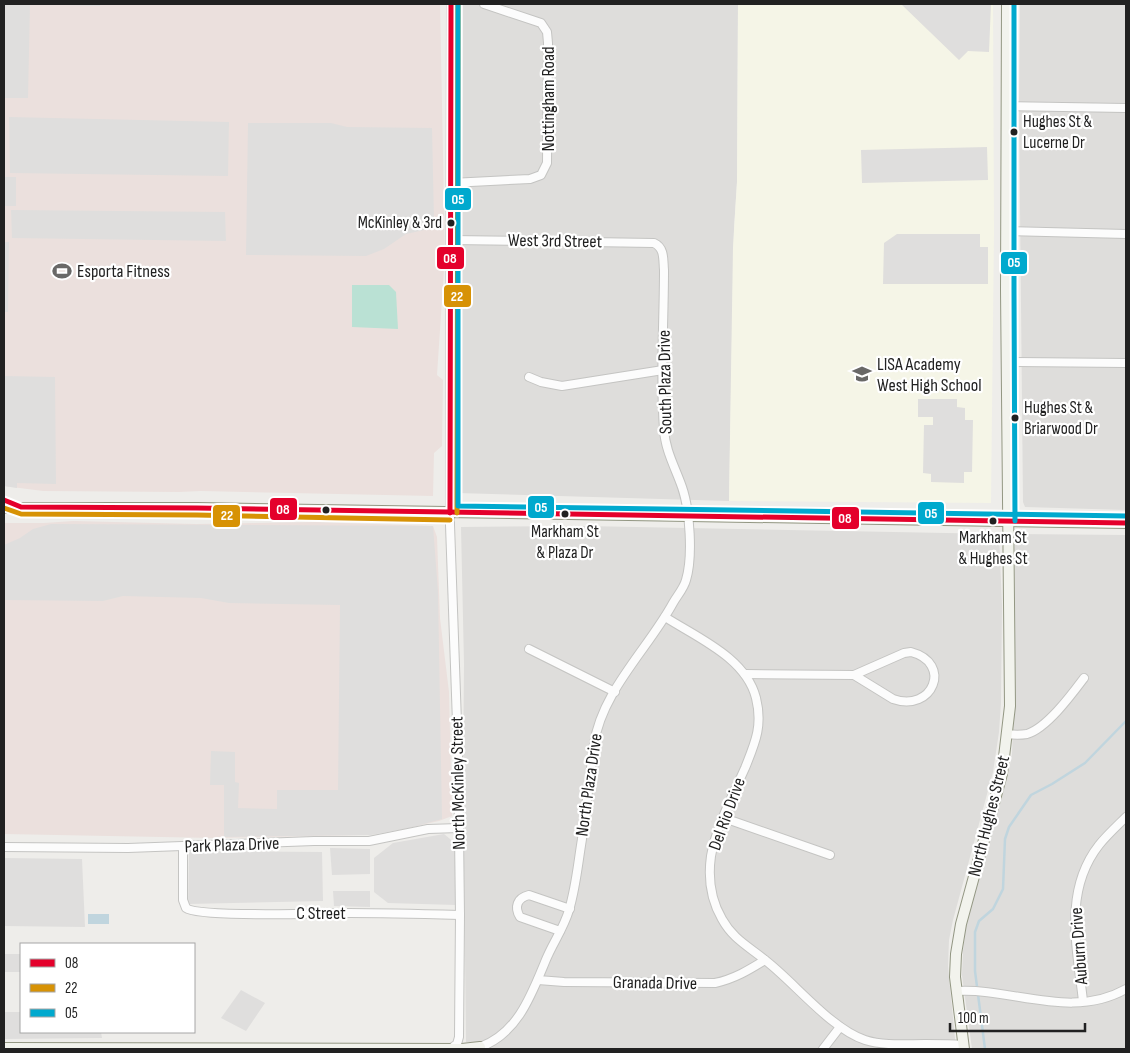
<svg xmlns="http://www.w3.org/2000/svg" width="1130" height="1053" font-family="'Sofia Sans Condensed',sans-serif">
<rect width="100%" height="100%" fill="#eeedea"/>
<g fill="#dedddb">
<polygon points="455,4 738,4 737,182 734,228 729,501 457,493"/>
<polygon points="1020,4 1126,4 1126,510 1025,507 1023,502 1019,106"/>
<polygon points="585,526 999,534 1002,606 1001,703 999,732 993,772 953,920 949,940 948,966 956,1049 486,1049 480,1047 476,1042 466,1042 463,778 464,664 461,527"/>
<polygon points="1015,534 1126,535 1126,1049 972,1049 962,975 963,951 966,925 1008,775 1012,754 1014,704"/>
</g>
<g fill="#ebe0dd">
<polygon points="4,4 440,4 445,255 437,375 443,380 442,446 434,453 433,496 201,491 179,492 43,491 4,486"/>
<polygon points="73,521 196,524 315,522 433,526 437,537 440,618 449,692 452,816 439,821 403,829 359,835 214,838 4,834 4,523 44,523"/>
</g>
<polygon fill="#f5f5e7" points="738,4 993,4 994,232 991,503 729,501 733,247 737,182"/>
<polygon fill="#bae1d4" points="352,285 389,285 396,292 398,329 352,327"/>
<g fill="#dfdedd">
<polygon points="4,4 100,4 100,6 30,4 28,98 4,98"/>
<polygon points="901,4 991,4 989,52 968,51 959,60"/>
<polygon points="9,117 229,122 228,176 10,173"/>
<polygon points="248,123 331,123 347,127 432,128 434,221 424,230 406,234 384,249 366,256 246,255"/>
<polygon points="987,147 988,180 862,183 861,150"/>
<rect x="4" y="177" width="12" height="29"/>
<polygon points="11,210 225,212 226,241 12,238"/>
<polygon points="897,234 980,234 980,247 988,247 988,284 883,284 884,243"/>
<polygon points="4,242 9,242 8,312 4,312"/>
<polygon points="4,376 55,377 56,484 17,483 17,488 4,486"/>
<polygon points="918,399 957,399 957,407 965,408 965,420 973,420 972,472 964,472 964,483 931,482 931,474 923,473 924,425 933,425 933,417 918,417"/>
<polygon points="51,524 433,526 438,592 442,819 409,828 371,835 224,837 224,785 210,785 211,751 235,752 235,782 239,783 238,808 277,809 277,790 338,790 340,605 229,603 201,598 123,596 103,601 4,600 4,545 20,538 33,529"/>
<polygon points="444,834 456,844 456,905 388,903 374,892 374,858 393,843"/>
<polygon points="330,848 370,849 370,874 332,875"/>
<polygon points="189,851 322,852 323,901 188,904"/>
<polygon points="4,858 82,859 85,927 4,926"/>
<polygon points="333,891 370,891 370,907 334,906"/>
<rect x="4" y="954" width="17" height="18"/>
<polygon points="241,990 265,1003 246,1031 221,1018"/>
<polygon points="4,1012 21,1012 21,1032 101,1032 102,1038 4,1039"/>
</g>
<rect fill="#c0d5de" x="88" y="914" width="21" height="10"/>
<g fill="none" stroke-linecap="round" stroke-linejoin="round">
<polyline stroke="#c0d5de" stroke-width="2.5" points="985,1049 975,971 975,932 979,921 993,909 1003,889 1005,839 1009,827 1031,795 1052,784 1085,763 1126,721"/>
<g stroke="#c4c4c2" stroke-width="10">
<g id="street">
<polyline points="1006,106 1126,108"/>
<polyline points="451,183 530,179 541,175 547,163 548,43 547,32 541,23 484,4"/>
<polyline points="1007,231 1126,234"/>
<path d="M451,240l203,3c11,5 9,17 10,27 0,52 -4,108 0,159 1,21 11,38 18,58 8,23 11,70 4,93 -2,8 -9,16 -13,23 -25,46 -71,88 -79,141 -4,31 -8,63 -12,95 -4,24 -6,48 -13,71 -5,18 -17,34 -24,52 -14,34 -28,72 -65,85"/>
<polyline points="1007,362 1126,363"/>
<polyline points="529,377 541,382 562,386 663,370"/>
<path d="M665,617c33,21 81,41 91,81 7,28 -1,45 -11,70 -12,27 -29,59 -34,88 -3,21 0,44 11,63 11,20 26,27 43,41 29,22 66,69 100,80 19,6 40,4 60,4 13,0 25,0 38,1"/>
<polyline points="529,649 615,692"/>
<path d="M911,652c42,11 22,61 -18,47l-39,-24 50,-22z"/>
<polyline points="745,674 854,675"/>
<path d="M1007,734c7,1 14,1 20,0 20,-6 45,-40 57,-56"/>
<polyline points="724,818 830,855"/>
<polyline points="4,847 128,848 314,841 369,841 428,829 459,828"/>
<path d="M183,847v53l3,8c14,10 138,5 163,5 37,0 74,1 111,2"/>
<path d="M560,931l-40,-14c-6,-10 -3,-19 9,-22l41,14"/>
<path d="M538,980l26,2 151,1c19,-4 34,-13 50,-23"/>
<path d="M957,991c57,-3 114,29 169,-2"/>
<path d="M1083,1001c-6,-54 -20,-110 16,-156 8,-10 18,-19 27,-28"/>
<polyline points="450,1049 457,1044 459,1037 460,915 458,751 450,525 451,4"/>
<polyline points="823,1049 840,1027"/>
</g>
</g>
<g stroke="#939783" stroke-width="12">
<g id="secondary">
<polyline points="4,508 197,508 1126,523"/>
<polyline points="4,1048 462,1049 480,1047"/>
<polyline points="964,1049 955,977 956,954 961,924 1002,774 1010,706 1006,290 1007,4"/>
</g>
</g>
<use href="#street" stroke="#fcfcfc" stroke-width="8"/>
<use href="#secondary" stroke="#f2f3ed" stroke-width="10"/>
<g stroke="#fff" stroke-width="9">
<g id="bus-1">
<polyline points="4,500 21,507 197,508 1126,523"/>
<polyline points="450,513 451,4"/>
</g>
</g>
<g stroke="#fff" stroke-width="9">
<g id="bus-2">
<polyline points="4,508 21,514 197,515 450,520"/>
<polyline points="457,513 458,4"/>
</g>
</g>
<g stroke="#fff" stroke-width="9">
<g id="bus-3">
<polyline points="458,4 458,506 1126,516"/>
<polyline points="1014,4 1014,290 1015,521"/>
</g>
</g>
<use href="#bus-1" stroke="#e4002b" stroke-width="5"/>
<use href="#bus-2" stroke="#d79205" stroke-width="5"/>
<use href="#bus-3" stroke="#00a9ce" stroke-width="5"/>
</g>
<defs>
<g id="stadium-bare" transform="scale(1.5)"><path d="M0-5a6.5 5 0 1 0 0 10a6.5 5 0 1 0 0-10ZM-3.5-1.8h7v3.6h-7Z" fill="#696867" stroke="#fff" stroke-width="2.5" paint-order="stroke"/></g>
<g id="school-bare" transform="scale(1.5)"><path d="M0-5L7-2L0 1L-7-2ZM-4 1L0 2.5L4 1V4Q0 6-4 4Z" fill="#696867" stroke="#fff" stroke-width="2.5" paint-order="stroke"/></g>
</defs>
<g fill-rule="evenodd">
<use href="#stadium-bare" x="62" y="271"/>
<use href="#school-bare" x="862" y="374"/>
</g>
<g fill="#212121" stroke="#fff" stroke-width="2">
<circle cx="1014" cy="132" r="4.5"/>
<circle cx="451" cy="223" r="4.5"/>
<circle cx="1015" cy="418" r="4.5"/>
<circle cx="326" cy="510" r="4.5"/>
<circle cx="565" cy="514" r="4.5"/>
<circle cx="993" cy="521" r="4.5"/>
</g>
<g text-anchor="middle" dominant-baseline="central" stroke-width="4.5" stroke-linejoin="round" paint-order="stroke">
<g font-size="17" fill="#212121" stroke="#fff" text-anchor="start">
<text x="1023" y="122">Hughes St &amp;<tspan x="1023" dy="21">Lucerne Dr</tspan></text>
<text x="442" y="223" text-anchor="end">McKinley &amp; 3rd</text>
<text x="1024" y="408">Hughes St &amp;<tspan x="1024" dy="21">Briarwood Dr</tspan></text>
<text x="565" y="532" text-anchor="middle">Markham St<tspan x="565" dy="21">&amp; Plaza Dr</tspan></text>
<text x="993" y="538" text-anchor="middle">Markham St<tspan x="993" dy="21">&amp; Hughes St</tspan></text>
</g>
<g font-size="18" fill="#212121" stroke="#fff">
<text transform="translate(548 99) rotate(-90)">Nottingham Road</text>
<text transform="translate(555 241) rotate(1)">West 3rd Street</text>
<text transform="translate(665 382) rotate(-91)">South Plaza Drive</text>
<text transform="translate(458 783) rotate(-91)">North McKinley Street</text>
<text transform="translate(589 785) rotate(-82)">North Plaza Drive</text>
<text transform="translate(727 814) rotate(-70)">Del Rio Drive</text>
<text transform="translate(989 816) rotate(-76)">North Hughes Street</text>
<text transform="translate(232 845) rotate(-2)">Park Plaza Drive</text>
<text x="321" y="913">C Street</text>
<text transform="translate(1079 946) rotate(-94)">Auburn Drive</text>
<text transform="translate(655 983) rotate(1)">Granada Drive</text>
</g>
<g font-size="18" fill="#212121" stroke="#fff" text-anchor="start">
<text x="77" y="271">Esporta Fitness</text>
<text x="877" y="364">LISA Academy<tspan x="877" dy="21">West High School</tspan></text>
</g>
</g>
<g stroke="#fff" stroke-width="2">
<rect x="444" y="187" width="28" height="24" rx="5" fill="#00a9ce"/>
<rect x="436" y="246" width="29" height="24" rx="5" fill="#e4002b"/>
<rect x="1000" y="251" width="28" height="24" rx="5" fill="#00a9ce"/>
<rect x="443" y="284" width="29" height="24" rx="5" fill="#d79205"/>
<rect x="527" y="495" width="28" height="24" rx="5" fill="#00a9ce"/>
<rect x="269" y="497" width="29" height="24" rx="5" fill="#e4002b"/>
<rect x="917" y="501" width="28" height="24" rx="5" fill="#00a9ce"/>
<rect x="212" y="504" width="29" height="24" rx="5" fill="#d79205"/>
<rect x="831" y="506" width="29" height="24" rx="5" fill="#e4002b"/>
</g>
<g font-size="14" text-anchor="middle" font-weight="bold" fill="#fff">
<text x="458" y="204">05</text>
<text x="450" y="263">08</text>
<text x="1014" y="267">05</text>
<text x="457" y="301">22</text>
<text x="541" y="512">05</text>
<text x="283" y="514">08</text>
<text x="931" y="518">05</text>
<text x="227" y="520">22</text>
<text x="845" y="523">08</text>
</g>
<rect width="1130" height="1053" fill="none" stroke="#212121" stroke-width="10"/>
<rect x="20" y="943" width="175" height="90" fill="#ffffff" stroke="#a6a6a6"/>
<rect x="30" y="959" width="25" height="8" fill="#e4002b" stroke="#a6a6a6"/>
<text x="65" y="968" font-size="15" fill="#212121">08</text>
<rect x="30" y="984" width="25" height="8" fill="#d79205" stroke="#a6a6a6"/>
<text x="65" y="993" font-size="15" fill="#212121">22</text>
<rect x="30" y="1009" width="25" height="8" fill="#00a9ce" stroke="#a6a6a6"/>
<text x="65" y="1018" font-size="15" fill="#212121">05</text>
<path d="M950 1023v8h135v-8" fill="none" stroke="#212121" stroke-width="2.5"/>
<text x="958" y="1023" font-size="15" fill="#212121" stroke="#ffffff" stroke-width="4" paint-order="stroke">100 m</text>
</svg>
